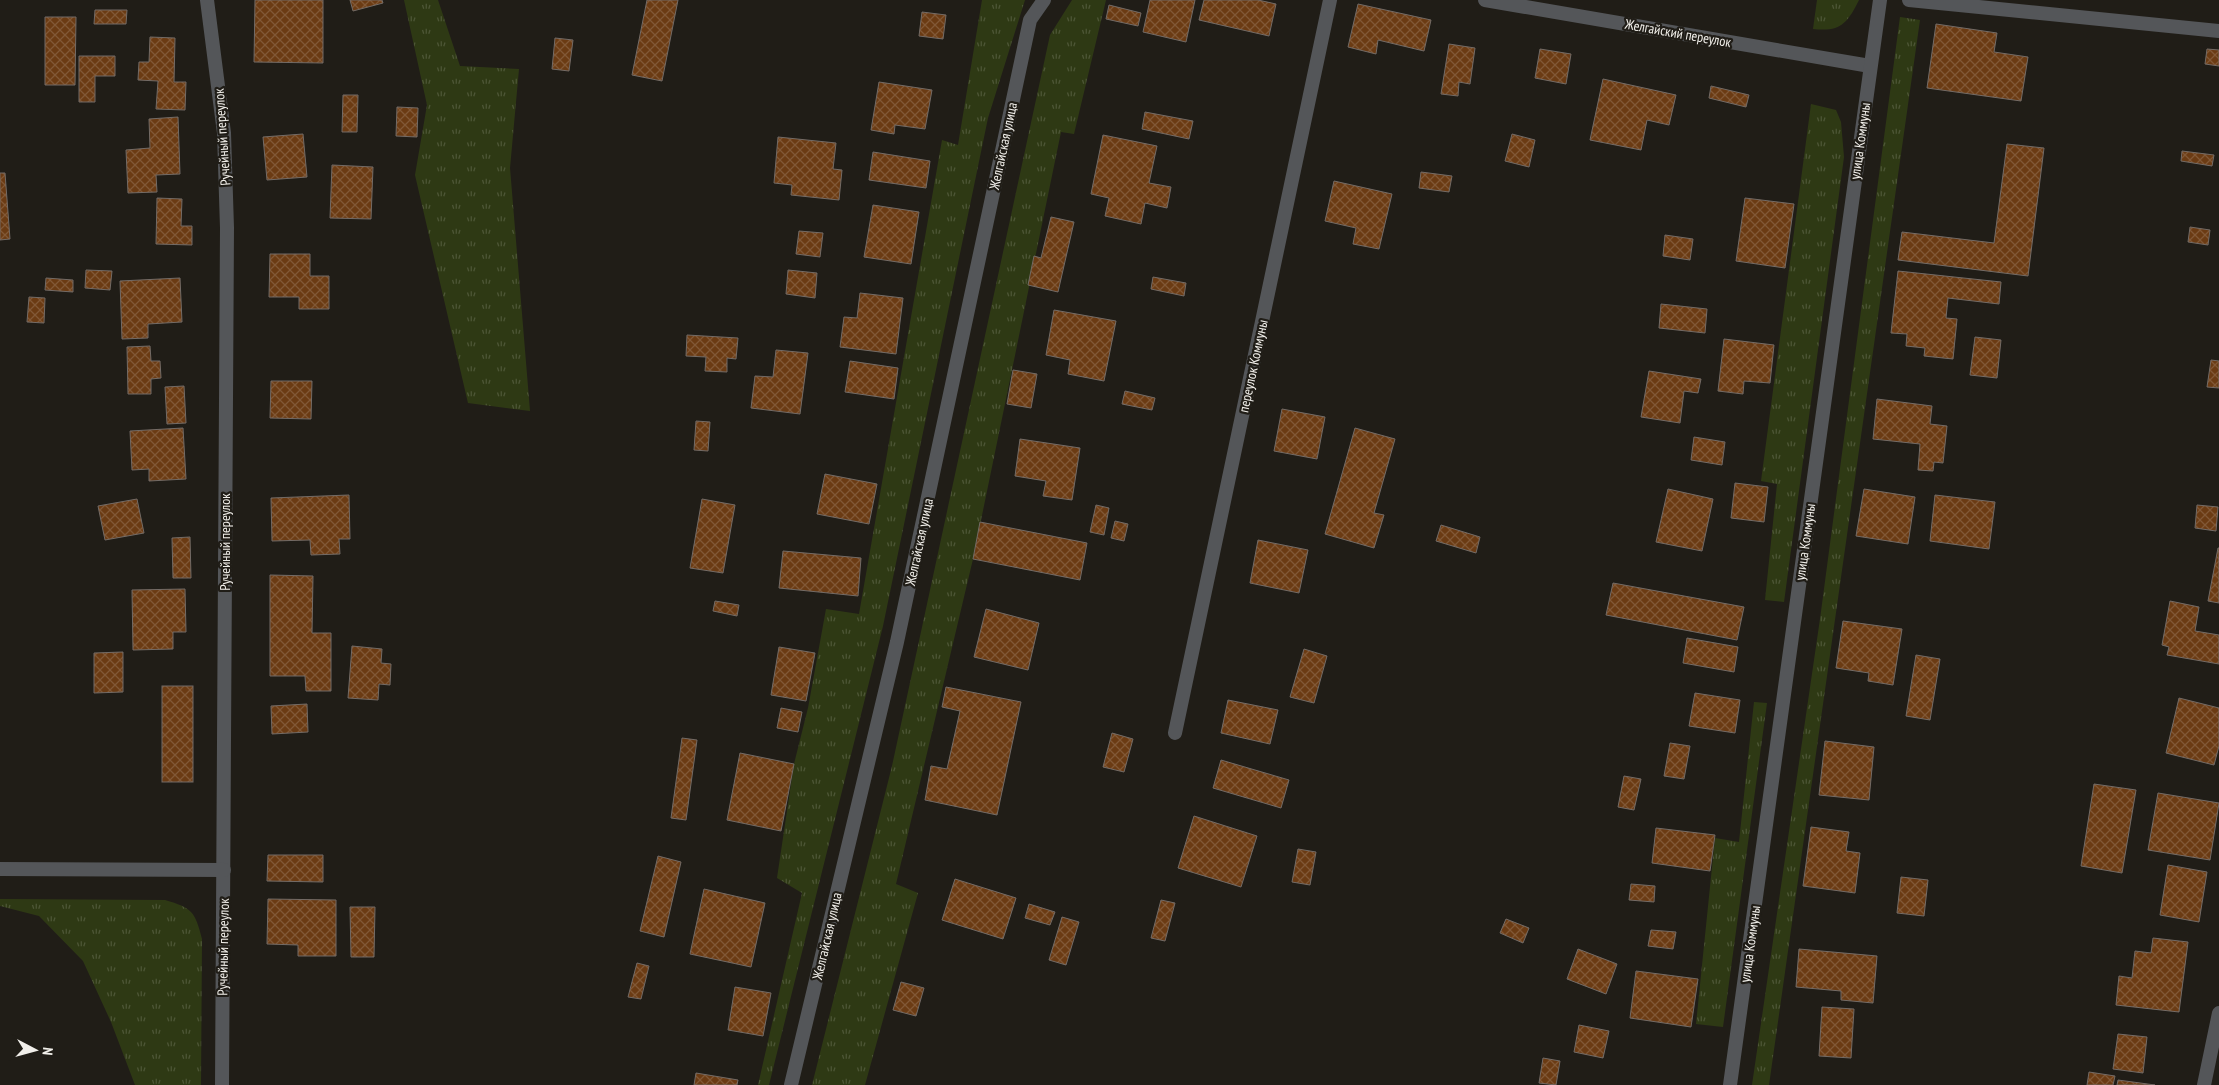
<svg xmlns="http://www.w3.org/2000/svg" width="2219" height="1085" font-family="'PT Sans Narrow',sans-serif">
<defs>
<pattern id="grass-tufts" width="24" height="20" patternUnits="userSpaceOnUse" patternTransform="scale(1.25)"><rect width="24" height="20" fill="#2e3914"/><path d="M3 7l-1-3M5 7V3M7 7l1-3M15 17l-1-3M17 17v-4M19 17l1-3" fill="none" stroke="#4d5636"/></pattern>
<pattern id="building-cross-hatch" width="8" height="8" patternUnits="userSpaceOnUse" patternTransform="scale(1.25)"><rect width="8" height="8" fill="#6b3b13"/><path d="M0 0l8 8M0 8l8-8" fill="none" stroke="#815836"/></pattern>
</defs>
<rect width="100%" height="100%" fill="#201d17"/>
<g fill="url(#grass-tufts)">
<polygon points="404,0 438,0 460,66 519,69 510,168 530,411 468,403 415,175 427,105"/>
<polygon points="982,0 1025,0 988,118 883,626 769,1085 758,1085 802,893 777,878 794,764 808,708 826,609 859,614 942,140 958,145"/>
<polygon points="1072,0 1106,0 1074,134 1061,132 973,559 896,884 918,893 865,1085 812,1085 892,766 1050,35"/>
<path d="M1817,0h42c-12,24 -19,32 -46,29z"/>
<polygon points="1900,17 1920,20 1769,1085 1752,1085 1820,619"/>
<polygon points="1811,104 1836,110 1841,122 1844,157 1784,602 1765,600 1777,484 1761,481"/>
<polygon points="1754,702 1767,703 1723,1027 1696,1024 1715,838 1739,842"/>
<path d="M0,899l165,1c27,8 30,11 37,39l-1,146h-66l-24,-63 -28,-61 -44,-45 -39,-10z"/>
</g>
<g fill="url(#building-cross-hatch)" stroke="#736b66">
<polygon points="255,0 323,0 323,63 254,62"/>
<polygon points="350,0 382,0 383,3 353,11"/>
<polygon points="647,0 678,0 662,81 632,75"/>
<polygon points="1150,0 1195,0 1186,42 1143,32"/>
<polygon points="1204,0 1258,0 1276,4 1269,36 1199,20"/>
<polygon points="1358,4 1431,20 1424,51 1378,40 1376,54 1348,47"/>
<polygon points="1109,5 1141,13 1138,26 1106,19"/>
<polygon points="95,10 127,10 126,24 94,24"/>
<polygon points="922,12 946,15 943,39 919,36"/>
<polygon points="45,17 76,17 75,85 45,85"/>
<polygon points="1936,24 1997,33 1994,52 2028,57 2021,101 1927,88"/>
<polygon points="150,37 175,38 174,82 186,82 185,110 156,109 158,81 138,80 139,62 149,62"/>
<polygon points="555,38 573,40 569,71 552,69"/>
<polygon points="1449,44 1475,48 1470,84 1459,82 1458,96 1441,94"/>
<polygon points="1540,49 1571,54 1566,84 1535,78"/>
<polygon points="2207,49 2219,50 2219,66 2205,64"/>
<polygon points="79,56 115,56 115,76 95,76 95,102 79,102"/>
<polygon points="1603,79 1676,95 1669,125 1647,120 1641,150 1590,140"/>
<polygon points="879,82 932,90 925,129 895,125 894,134 871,130"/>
<polygon points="1711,86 1749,95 1746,107 1709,98"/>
<polygon points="343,95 358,95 357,132 342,132"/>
<polygon points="397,107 418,108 417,137 396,136"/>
<polygon points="1145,112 1193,121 1189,139 1142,129"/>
<polygon points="178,117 180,174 156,175 157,192 128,193 126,150 150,148 149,119"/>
<polygon points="303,134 307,177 267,180 263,137"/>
<polygon points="1512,134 1535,140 1529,167 1505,161"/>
<polygon points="1103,135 1157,146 1149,183 1171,187 1167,208 1145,203 1141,224 1105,216 1109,198 1091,194"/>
<polygon points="778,137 836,143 833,169 842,170 839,200 791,195 792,185 774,183"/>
<polygon points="2007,144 2044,148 2028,276 1898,260 1902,232 1994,243"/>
<polygon points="2182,151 2214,155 2212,166 2181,161"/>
<polygon points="873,152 930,161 926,188 869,180"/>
<polygon points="332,165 373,167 371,219 330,218"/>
<polygon points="1421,172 1452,176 1449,192 1419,188"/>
<polygon points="0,173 5,173 10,239 0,240"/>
<polygon points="1334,181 1392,194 1379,249 1353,244 1356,228 1325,221"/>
<polygon points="157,198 182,199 181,226 192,226 192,245 156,244"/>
<polygon points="1745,198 1794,204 1785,268 1736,261"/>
<polygon points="873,205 919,212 911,264 864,257"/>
<polygon points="1051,217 1074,222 1058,292 1028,285 1034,256 1041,258"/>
<polygon points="2190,227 2210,230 2208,245 2188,242"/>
<polygon points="799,231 823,233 820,257 796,254"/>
<polygon points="1665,235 1693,239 1690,260 1663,256"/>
<polygon points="270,254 310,254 310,276 329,276 329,309 299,309 299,297 269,297"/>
<polygon points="86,270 112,271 110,290 85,288"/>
<polygon points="788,270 817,273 815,298 786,294"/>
<polygon points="1898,271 2001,282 1999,304 1948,298 1946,318 1957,319 1953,359 1924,356 1925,348 1906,346 1907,334 1891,333"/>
<polygon points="1153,277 1186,283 1184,296 1151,289"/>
<polygon points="46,278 73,280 73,292 45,290"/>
<polygon points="180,278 182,322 148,324 148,338 122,339 120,281"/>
<polygon points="860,293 903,298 896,354 840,347 844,317 857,318"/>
<polygon points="29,297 45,298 44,323 27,322"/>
<polygon points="1661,304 1707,309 1705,333 1659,328"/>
<polygon points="1054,310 1116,321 1104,381 1068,374 1070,360 1046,355"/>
<polygon points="687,335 738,338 736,359 727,358 727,372 705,371 706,357 686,356"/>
<polygon points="1975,337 2001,340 1997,378 1970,375"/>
<polygon points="1724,339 1774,345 1770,383 1744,381 1743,394 1718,391"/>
<polygon points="150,346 151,361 160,361 161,378 151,379 151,394 128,394 127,347"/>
<polygon points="776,350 808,353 800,414 751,408 755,376 773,377"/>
<polygon points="2211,360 2219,361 2219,388 2207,387"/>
<polygon points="850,361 898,368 894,399 845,392"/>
<polygon points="1013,370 1037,374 1031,408 1007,404"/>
<polygon points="1649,371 1701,379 1698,393 1684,391 1680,423 1641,417"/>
<polygon points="271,381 312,381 311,419 270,418"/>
<polygon points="184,386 186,423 167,424 165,387"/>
<polygon points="1125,391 1155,398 1152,410 1122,404"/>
<polygon points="1877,399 1932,406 1930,424 1947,426 1943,463 1934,462 1933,471 1918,470 1920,444 1873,439"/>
<polygon points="1282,409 1325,417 1317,459 1274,451"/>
<polygon points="696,421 710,422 708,451 694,450"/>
<polygon points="183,428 186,479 149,481 149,469 132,470 130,431"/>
<polygon points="1355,428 1395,439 1374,513 1384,515 1374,548 1325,534"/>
<polygon points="1694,437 1725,442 1722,465 1691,460"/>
<polygon points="1020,439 1080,448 1072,500 1043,496 1046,481 1015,476"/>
<polygon points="825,474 877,484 869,524 817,514"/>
<polygon points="1735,483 1768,487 1764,522 1731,518"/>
<polygon points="1668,489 1713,499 1702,551 1656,542"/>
<polygon points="1864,489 1915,497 1908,544 1856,536"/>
<polygon points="349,495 350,539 339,539 340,554 311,555 310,540 272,541 271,498"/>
<polygon points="1935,495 1995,502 1989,549 1930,541"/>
<polygon points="137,499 144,533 105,540 98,506"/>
<polygon points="702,499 735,505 723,573 690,568"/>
<polygon points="1096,505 1109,508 1104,535 1090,532"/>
<polygon points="2197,505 2218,507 2216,531 2195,528"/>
<polygon points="1115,521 1128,524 1124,541 1111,538"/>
<polygon points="980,522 1087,543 1080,580 973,559"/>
<polygon points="1441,525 1480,537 1476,553 1436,541"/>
<polygon points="190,537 191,578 173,578 172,538"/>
<polygon points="1258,540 1308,550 1299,593 1250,583"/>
<polygon points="2218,548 2219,548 2219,603 2208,601"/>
<polygon points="783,551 861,558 858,596 779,588"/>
<polygon points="270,575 313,576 312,633 331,633 331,691 306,691 305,676 270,676"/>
<polygon points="1613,583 1744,607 1737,640 1606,615"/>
<polygon points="185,589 186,632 173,632 173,649 133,650 132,590"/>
<polygon points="715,601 739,605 737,616 713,611"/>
<polygon points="2170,601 2199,607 2195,631 2219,635 2219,664 2167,655 2169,647 2162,645"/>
<polygon points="986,609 1039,623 1028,670 974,657"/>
<polygon points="1843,621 1902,629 1893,685 1868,681 1869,673 1836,668"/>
<polygon points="1687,638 1738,647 1734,672 1683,663"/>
<polygon points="352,646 382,649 381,663 391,664 390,685 379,684 378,700 348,698"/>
<polygon points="779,647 815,653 806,701 771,695"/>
<polygon points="1304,649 1327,656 1314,703 1290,697"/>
<polygon points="123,652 123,692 94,693 94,653"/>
<polygon points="1916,655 1940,659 1930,720 1906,716"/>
<rect x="162" y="686" width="31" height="96"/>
<polygon points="946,687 1021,702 997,815 925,800 931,766 947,769 960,711 942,707"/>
<polygon points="1695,693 1740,700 1735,733 1689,726"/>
<polygon points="2179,698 2219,708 2219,746 2214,765 2166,753"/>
<polygon points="1228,700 1278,710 1270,744 1221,733"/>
<polygon points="307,704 308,732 272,734 271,706"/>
<polygon points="781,708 802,712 798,732 777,728"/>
<polygon points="1112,733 1133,739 1124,772 1103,767"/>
<polygon points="682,738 697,740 686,820 671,818"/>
<polygon points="1825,741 1874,747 1869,800 1819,795"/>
<polygon points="1670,743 1690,746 1684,779 1664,776"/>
<polygon points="740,753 794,764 781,831 727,820"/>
<polygon points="1221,760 1289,780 1281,808 1213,788"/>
<polygon points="1624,776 1641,779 1634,810 1618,807"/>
<polygon points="2094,784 2136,790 2122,873 2081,866"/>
<polygon points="2158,793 2219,803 2210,860 2148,850"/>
<polygon points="1194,816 1257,836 1241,887 1178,868"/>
<polygon points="1811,827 1849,832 1846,851 1860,853 1855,893 1803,886"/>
<polygon points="1656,828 1715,835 1710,871 1652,863"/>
<polygon points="1298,849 1316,852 1310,885 1292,882"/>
<polygon points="268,855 323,855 323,882 267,881"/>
<polygon points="658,856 681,862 664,937 640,931"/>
<polygon points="2168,865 2207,872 2199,922 2160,915"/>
<polygon points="1901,877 1928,880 1924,916 1897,913"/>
<polygon points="955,879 1016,898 1003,939 942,920"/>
<polygon points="1631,884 1655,886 1654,902 1629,900"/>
<polygon points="704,889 765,903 751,967 690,954"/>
<polygon points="268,899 336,900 336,956 298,956 298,945 267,944"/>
<polygon points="1161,900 1175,903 1165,941 1151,938"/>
<polygon points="1029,904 1055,912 1050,925 1025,918"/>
<polygon points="350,907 375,907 374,957 351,957"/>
<polygon points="1062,917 1079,922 1066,965 1049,960"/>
<polygon points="1506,919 1529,928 1523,943 1500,933"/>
<polygon points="1651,930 1676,932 1673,949 1648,946"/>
<polygon points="2153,938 2188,942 2179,1012 2116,1005 2119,976 2132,978 2135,951 2151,953"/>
<polygon points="1578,949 1617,964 1606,994 1567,979"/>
<polygon points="1799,949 1877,956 1873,1003 1841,1000 1841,991 1796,987"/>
<polygon points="637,963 649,966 641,999 628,997"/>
<polygon points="1636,971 1698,979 1691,1027 1630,1018"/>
<polygon points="901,982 924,988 916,1016 893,1010"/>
<polygon points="735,987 771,993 763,1036 728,1030"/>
<polygon points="1822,1007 1854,1009 1851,1058 1819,1056"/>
<polygon points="1579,1025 1609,1031 1603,1058 1574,1052"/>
<polygon points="2118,1034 2147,1037 2143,1073 2113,1069"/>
<polygon points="1543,1058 1560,1061 1556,1085 1539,1083"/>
<polygon points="2089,1072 2115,1076 2113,1085 2087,1085"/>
<polygon points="696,1073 738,1080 737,1085 694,1085"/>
<polygon points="2118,1080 2155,1085 2117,1085"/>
</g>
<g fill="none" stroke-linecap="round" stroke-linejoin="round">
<polyline stroke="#545659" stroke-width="14" points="1909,0 2219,31"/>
<g stroke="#545659" stroke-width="14">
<polyline points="207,0 224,133 227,228 222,1085"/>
<polyline points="1485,0 1870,66"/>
<polyline points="1175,733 1330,0"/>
<polyline points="0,869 224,870"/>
<polyline points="791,1085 897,642 1030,20 1044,0"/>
<polyline points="1730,1085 1880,0"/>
<polyline points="2204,1085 2219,1013"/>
</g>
</g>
<g text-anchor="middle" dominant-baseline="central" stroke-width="4.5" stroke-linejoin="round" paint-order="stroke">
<g font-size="14" fill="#f1efea" stroke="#201d17">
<text transform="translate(1678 33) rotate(10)">Желгайский переулок</text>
<text transform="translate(222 137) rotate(-94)">Ручейный переулок</text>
<text transform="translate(1860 141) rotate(-82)">улица Коммуны</text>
<text transform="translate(1003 146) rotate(-78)">Желгайская улица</text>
<text transform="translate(1253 366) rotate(-78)">переулок Коммуны</text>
<text transform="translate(225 542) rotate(-90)">Ручейный переулок</text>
<text transform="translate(919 542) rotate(-78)">Желгайская улица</text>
<text transform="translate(1805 542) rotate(-82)">улица Коммуны</text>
<text transform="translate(827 936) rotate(-77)">Желгайская улица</text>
<text transform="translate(1750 944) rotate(-82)">улица Коммуны</text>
<text transform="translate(223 947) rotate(-89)">Ручейный переулок</text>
</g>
</g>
<g transform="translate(35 1050) rotate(96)" stroke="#201d17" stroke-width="4" paint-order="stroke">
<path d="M0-4L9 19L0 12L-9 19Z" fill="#f1efea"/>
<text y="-8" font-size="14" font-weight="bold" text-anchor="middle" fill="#f1efea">N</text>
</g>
</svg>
